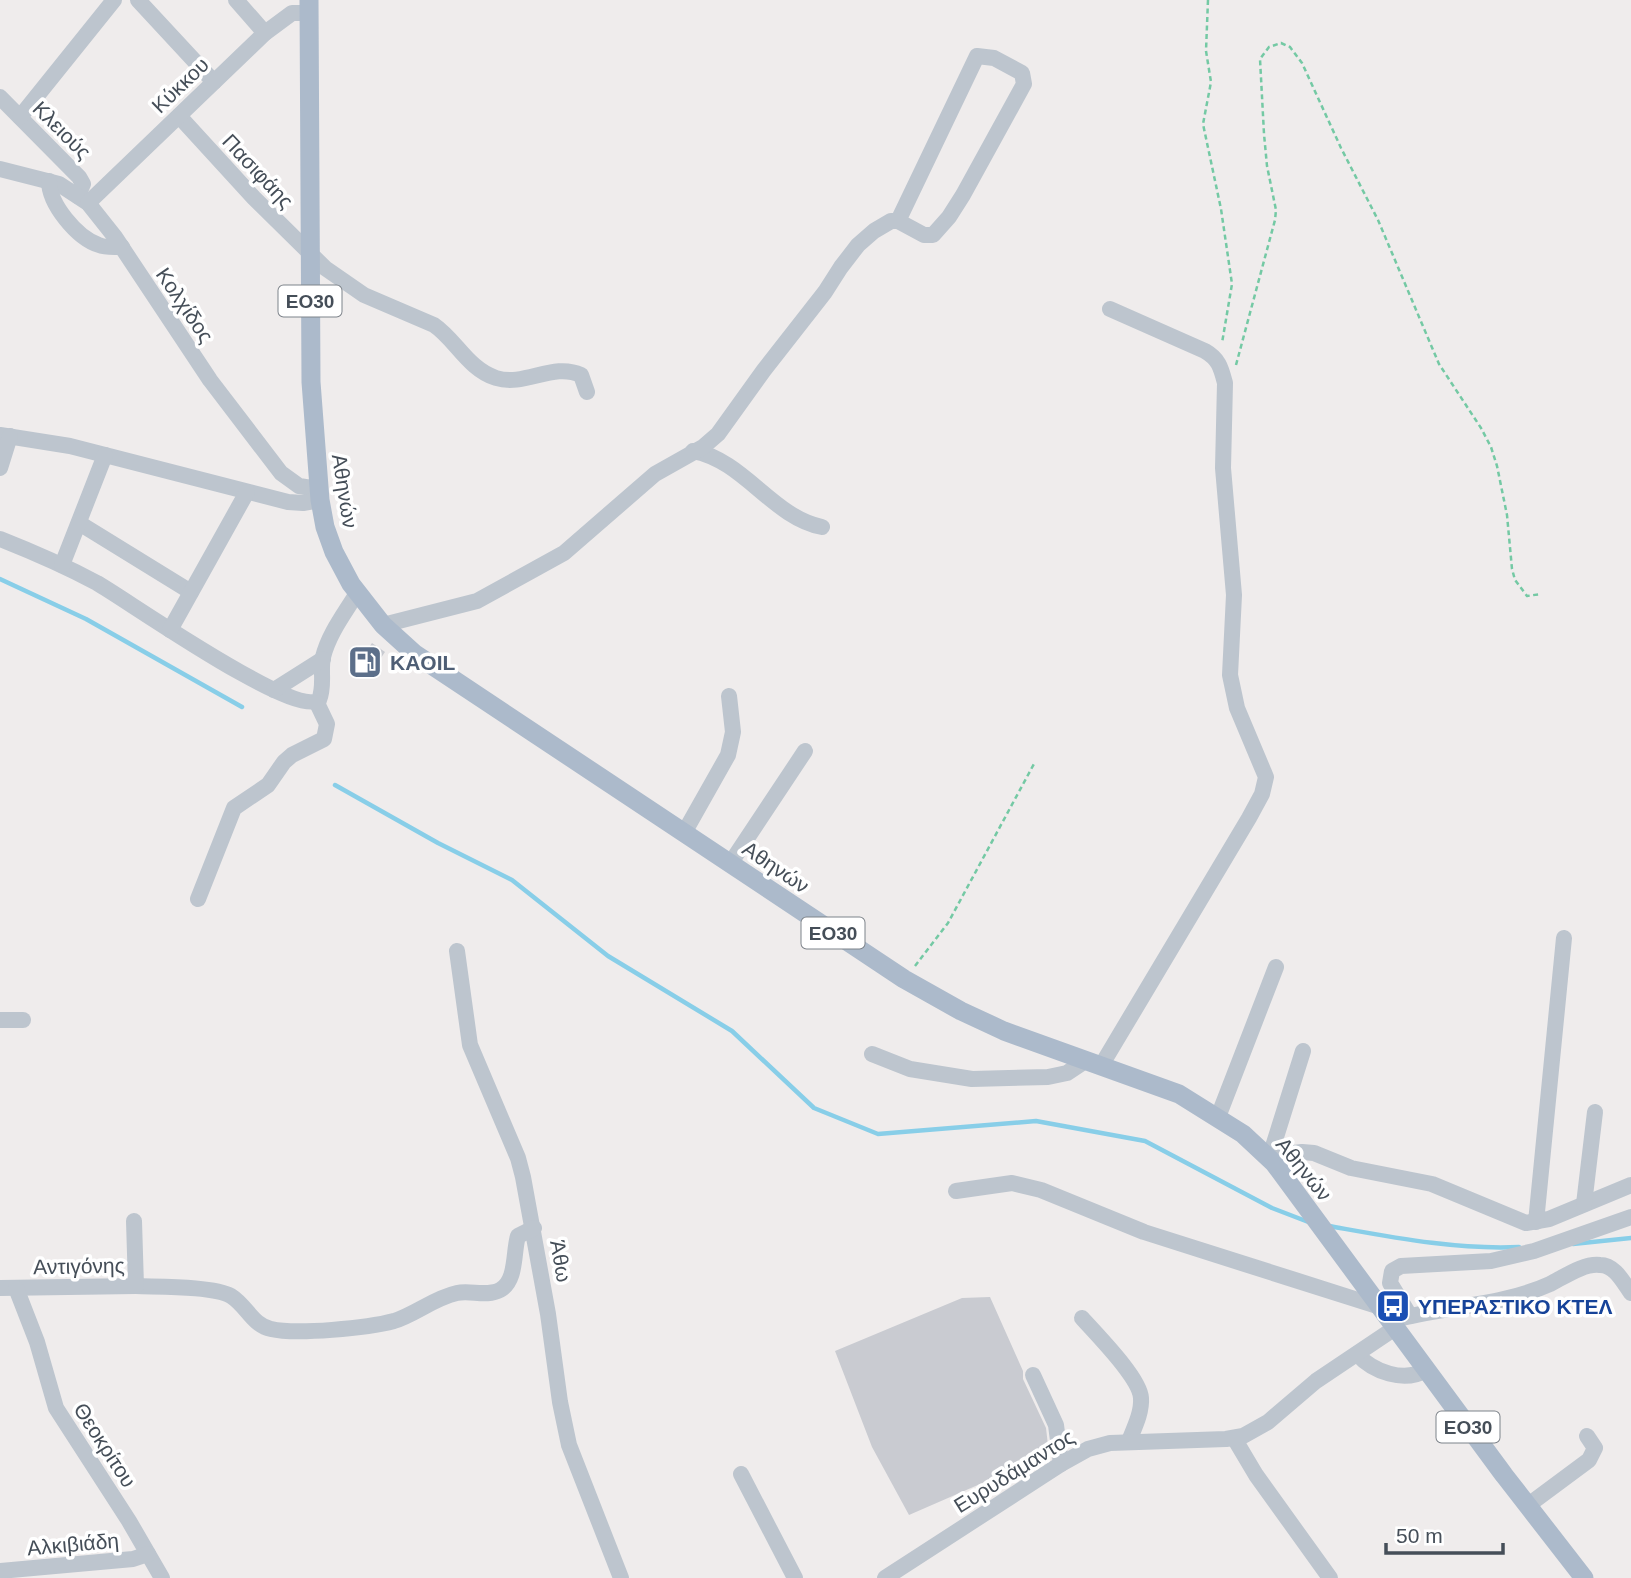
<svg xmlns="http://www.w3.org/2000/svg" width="1631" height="1578" font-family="Helvetica,sans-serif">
<rect width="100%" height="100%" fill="#efecec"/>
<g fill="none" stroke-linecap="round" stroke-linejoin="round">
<g stroke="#88cee8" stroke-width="4.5">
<polyline points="0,579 86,619 242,707"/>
<polyline points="335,785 438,843 512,880 608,956 732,1031 814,1108 878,1134 1036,1121 1145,1141 1272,1208 1311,1223"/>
<path d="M1329,1226c62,11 127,24 190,21"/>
<polyline points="1573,1244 1631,1238"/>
</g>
</g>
<g fill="#c9cbd1">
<polygon points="372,643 385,652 376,665 363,656"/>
<polygon points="990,1297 1023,1371 1023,1379 1046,1428 1049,1454 909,1515 872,1447 835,1351 962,1298"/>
</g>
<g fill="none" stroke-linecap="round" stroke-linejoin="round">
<g stroke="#74c9a4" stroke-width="2.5" stroke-dasharray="5 3.5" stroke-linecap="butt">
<polyline points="1208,0 1206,51 1211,82 1203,124 1221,209 1232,284 1222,343"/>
<polyline points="1236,365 1275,220 1276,210 1267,166 1264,134 1260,59 1269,47 1281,43 1290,47 1302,63 1341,148 1378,220 1439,364 1481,428 1491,447 1497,466 1507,515 1512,569 1515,580 1527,596 1541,594"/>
<polyline points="915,966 948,923 1035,762"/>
</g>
<g stroke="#bdc5ce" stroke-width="16">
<polyline points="138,0 214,82"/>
<polyline points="236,0 265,33"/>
<polyline points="0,97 79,177 83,184 78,196"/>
<path d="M179,116l75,82 71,70 39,27 70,30c22,15 34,44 62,53 29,9 57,-16 85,-3l6,17"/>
<polyline points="20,117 114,0"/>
<polyline points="0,169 59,184 88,203 115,237 210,380 281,473 299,486 318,489"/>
<path d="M49,181c0,23 28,57 50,64 7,3 15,2 23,2"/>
<polyline points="88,203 265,33 292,13 309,13"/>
<polyline points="0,435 70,446 288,502 303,503 320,500"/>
<path d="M693,451c51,9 79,66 129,76"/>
<polyline points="0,468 10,436"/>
<polyline points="79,523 191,592"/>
<path d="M0,539c33,13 65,27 97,44 33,19 195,134 222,117 6,-14 1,-29 4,-43 6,-24 22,-44 34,-64"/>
<polyline points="62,565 105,455"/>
<polyline points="383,625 477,601 564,553 655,474 703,447 718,434 764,370 825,292 841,267 858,245 874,231 891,221 898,221 924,235 933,235 949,217 963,195 1024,84 1022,73 994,58 977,56 898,221"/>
<polyline points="170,630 247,492"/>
<polyline points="274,690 323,659"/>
<polyline points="684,833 728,755 733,732 729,696"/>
<polyline points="730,864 805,751"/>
<polyline points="198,899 234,808 268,785 284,762 292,755 324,739 327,724 317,703"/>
<polyline points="457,951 470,1045 518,1158 523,1177 548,1314 560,1402 569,1445 621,1578"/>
<polyline points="0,1020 23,1020"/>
<polyline points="872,1054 910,1069 972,1079 1048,1077 1067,1073 1085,1061"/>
<path d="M1101,1066l148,-248 13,-24 4,-17 -29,-69 -7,-33 4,-80 -11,-127 2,-85c-4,-15 -6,-24 -20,-32l-95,-42"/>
<polyline points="1218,1117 1276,967"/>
<polyline points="1267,1156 1302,1152 1314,1153 1351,1168 1432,1184 1526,1223 1549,1219 1631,1185"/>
<polyline points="1270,1156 1303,1051"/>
<polyline points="956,1191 1012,1183 1041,1190 1144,1232 1380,1307"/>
<polyline points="1584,1204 1595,1112"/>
<polyline points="1536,1222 1564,938"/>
<path d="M136,1286c23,1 77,0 95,10 16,10 21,29 40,33 25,6 97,-1 123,-8 22,-7 40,-23 63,-28 13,-3 30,4 43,-3 17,-9 13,-38 18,-54l16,-8"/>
<polyline points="0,1288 136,1286 134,1221"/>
<polyline points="16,1288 37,1342 56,1408 129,1521 162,1578"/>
<polyline points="1410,1316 1390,1283 1392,1271 1401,1266 1491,1261 1534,1251 1631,1217"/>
<path d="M1082,1318c15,17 58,60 59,80 1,15 -7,30 -12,43"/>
<path d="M1402,1318c49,-12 102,-13 148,-34 14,-7 34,-21 50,-19 15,0 23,17 31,28"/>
<path d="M1357,1354c16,18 47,29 69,16"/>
<polyline points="1033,1375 1056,1425 1061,1464"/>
<polyline points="1234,1438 1256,1475 1330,1578"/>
<polyline points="741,1474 795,1578"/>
<polyline points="1527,1506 1589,1460 1595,1448 1587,1436"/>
<polyline points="0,1571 133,1559 148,1554"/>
<polyline points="885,1578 1061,1464 1088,1449 1110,1443 1226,1439 1243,1436 1268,1422 1316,1381 1395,1328"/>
</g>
<polyline stroke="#acbacb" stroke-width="19" points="309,0 311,382 320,500 325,527 334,552 351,584 383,625 415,654 904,979 961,1011 1004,1031 1179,1094 1243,1134 1274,1163 1504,1475 1584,1578"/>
</g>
<defs>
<g id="fuel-square" transform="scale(1.75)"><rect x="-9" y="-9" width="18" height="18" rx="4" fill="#5c6f8a" stroke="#fff"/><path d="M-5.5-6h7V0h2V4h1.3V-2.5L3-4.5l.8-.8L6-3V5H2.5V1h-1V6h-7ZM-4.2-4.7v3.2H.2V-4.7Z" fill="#fff"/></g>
<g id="bus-square" transform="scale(1.75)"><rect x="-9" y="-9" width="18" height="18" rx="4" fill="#1a4fb4" stroke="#fff"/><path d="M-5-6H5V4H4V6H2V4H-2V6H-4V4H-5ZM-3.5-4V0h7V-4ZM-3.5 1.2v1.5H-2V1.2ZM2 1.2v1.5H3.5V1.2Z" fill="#fff"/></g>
</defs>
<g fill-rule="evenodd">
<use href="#fuel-square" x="365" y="662"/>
<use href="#bus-square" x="1393" y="1306"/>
</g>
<g text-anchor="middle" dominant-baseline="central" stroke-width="7" stroke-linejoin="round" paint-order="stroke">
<g fill="#fff" stroke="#7d838a" stroke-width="2">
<rect x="278.5" y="285.5" width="63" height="31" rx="5"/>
<rect x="801.5" y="917.5" width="63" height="31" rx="5"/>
<rect x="1436.5" y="1411.5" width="63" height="31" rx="5"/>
</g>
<g font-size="19" font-weight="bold" fill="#454e58">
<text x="310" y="301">ΕΟ30</text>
<text x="833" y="933">ΕΟ30</text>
<text x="1468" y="1427">ΕΟ30</text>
</g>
<g font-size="21" fill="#454e58" stroke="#fff">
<text transform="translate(180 85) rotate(-44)">Κύκκου</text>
<text transform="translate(62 130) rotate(45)">Κλειούς</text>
<text transform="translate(258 171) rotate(47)">Πασιφάης</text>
<text transform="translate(185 305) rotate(56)">Κολχίδος</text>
<text transform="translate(345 491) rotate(81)">Αθηνών</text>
<text transform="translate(776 867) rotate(34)">Αθηνών</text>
<text transform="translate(1304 1169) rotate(51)">Αθηνών</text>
<text transform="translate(561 1261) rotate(80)">Άθω</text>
<text transform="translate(79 1266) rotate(-1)">Αντιγόνης</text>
<text transform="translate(105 1445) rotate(57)">Θεοκρίτου</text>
<text transform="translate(1014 1471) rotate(-32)">Ευρυδάμαντος</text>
<text transform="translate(73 1544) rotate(-5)">Αλκιβιάδη</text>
</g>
<g font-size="21" font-weight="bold" fill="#4e5e75" stroke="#fff" text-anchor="start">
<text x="390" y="662">KAOIL</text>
</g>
<g font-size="21" font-weight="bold" fill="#164399" stroke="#fff" text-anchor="start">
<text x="1418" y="1306">ΥΠΕΡΑΣΤΙΚΟ ΚΤΕΛ</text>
</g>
</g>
<path d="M1386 1543v10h117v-10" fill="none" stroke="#454e58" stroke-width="3.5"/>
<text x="1396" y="1543" font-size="21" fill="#454e58" stroke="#ffffff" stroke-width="5" paint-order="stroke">50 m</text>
</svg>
